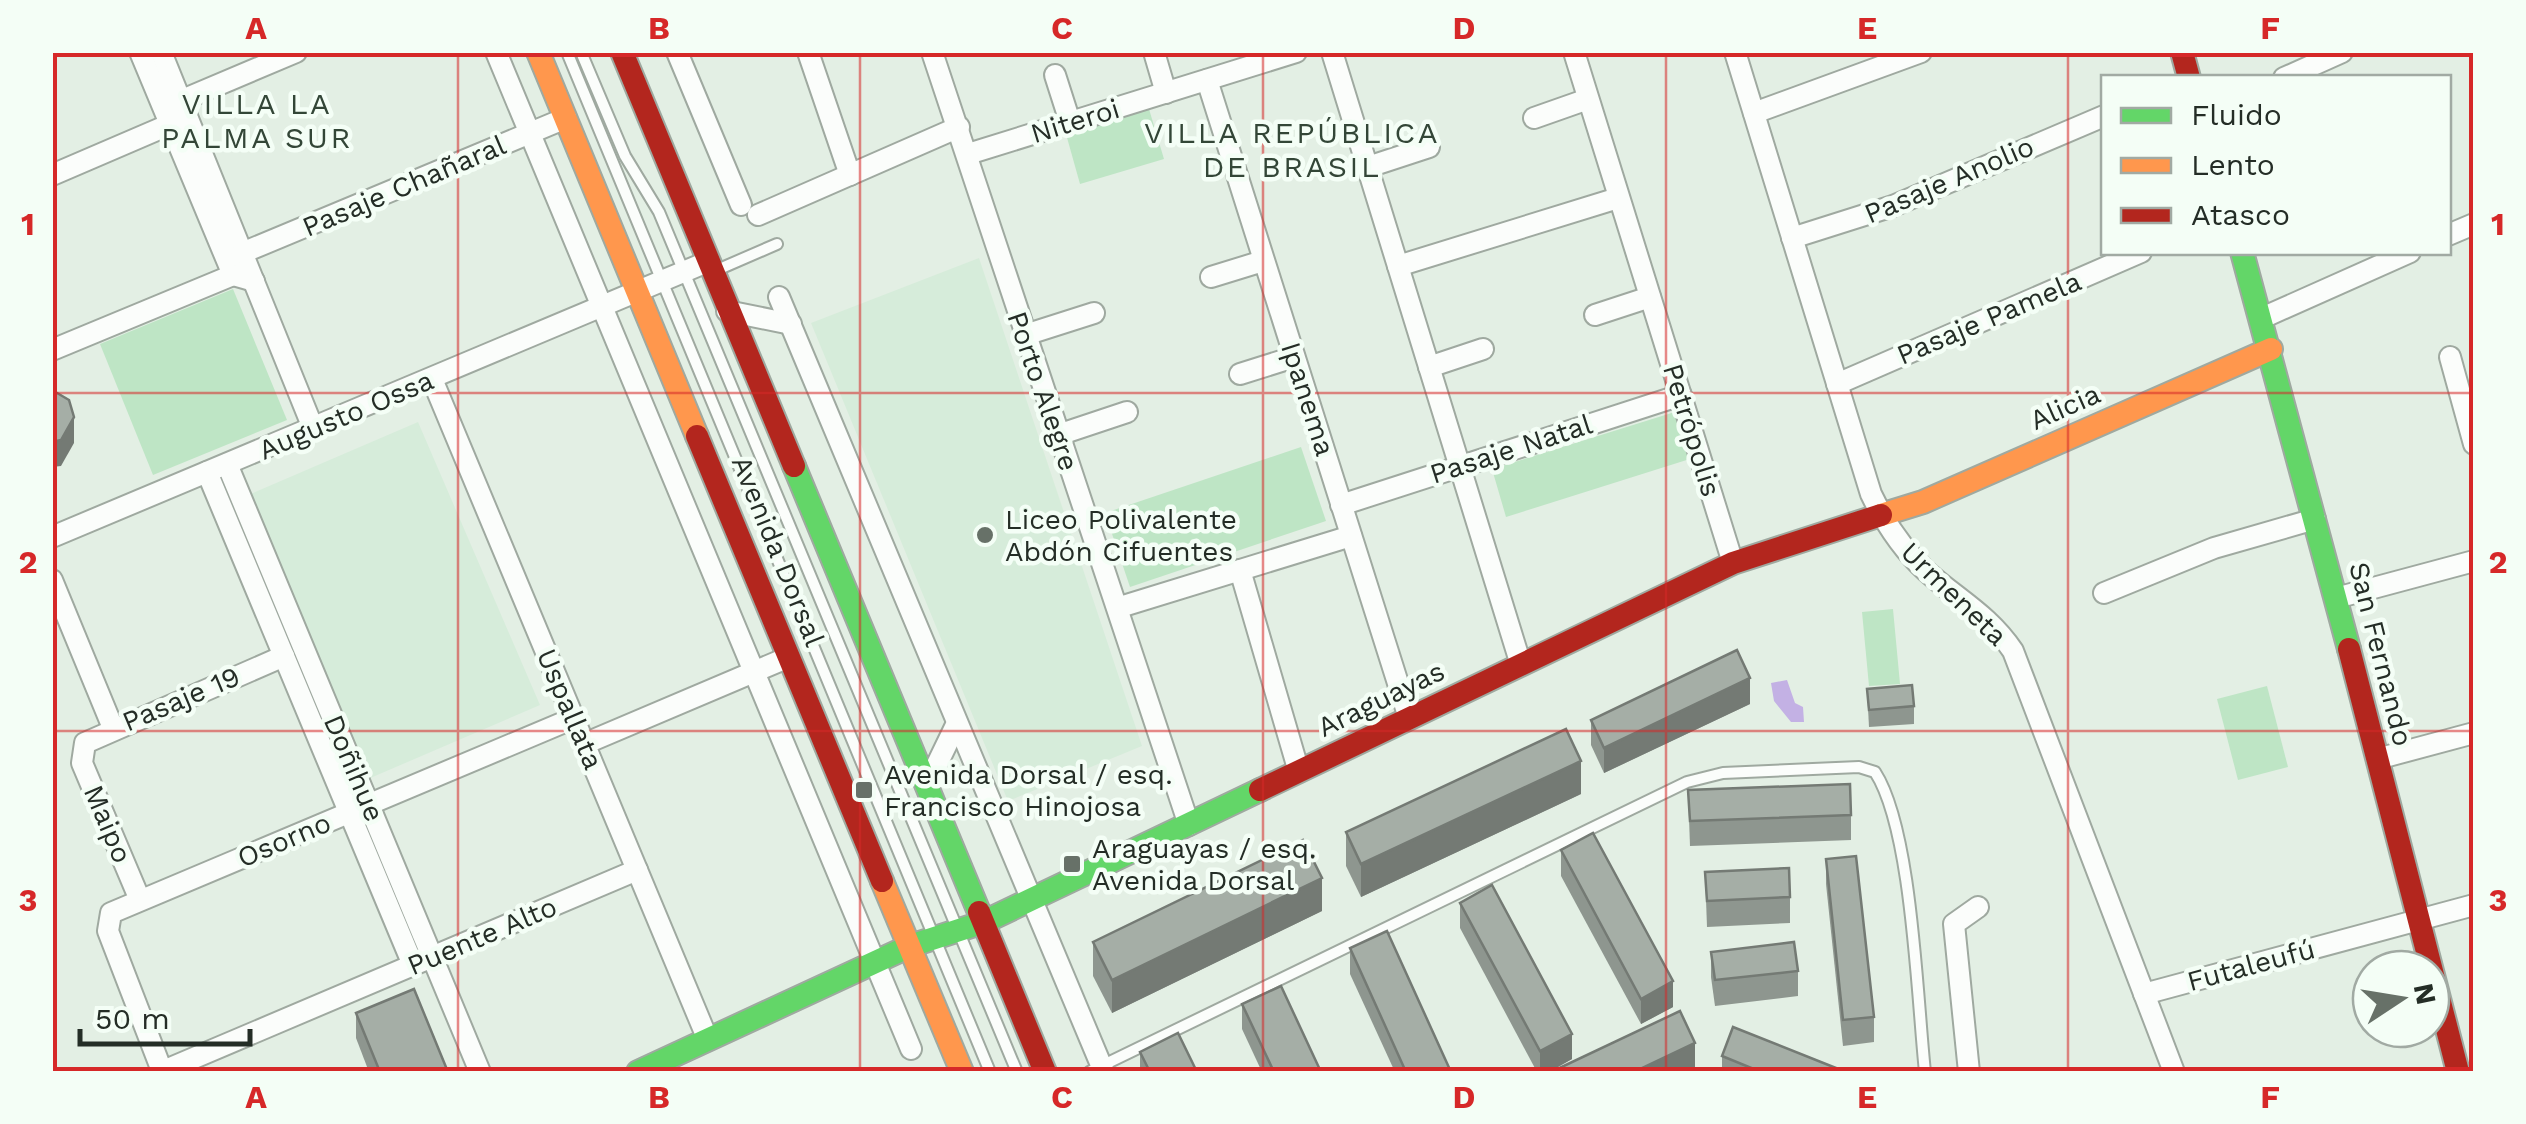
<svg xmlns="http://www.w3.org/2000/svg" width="2526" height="1124" font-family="'Work Sans',sans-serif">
<rect width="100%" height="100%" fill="#e3efe4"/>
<g fill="#d6ecda">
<polygon points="979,258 1142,746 1008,801 811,323"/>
<polygon points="418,422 540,705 368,779 246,496"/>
</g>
<g fill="#bee5c5">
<polygon points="1149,109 1164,159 1080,184 1066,134"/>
<polygon points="233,289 287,420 153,475 100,344"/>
<polygon points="1678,411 1693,458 1506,517 1492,469"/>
<polygon points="1301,447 1326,521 1130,587 1105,513"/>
<polygon points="1893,609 1900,684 1869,686 1862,612"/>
<polygon points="2267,686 2288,767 2238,780 2217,699"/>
</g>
<polygon fill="#c3b1e4" points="1787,680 1795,703 1803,707 1804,722 1791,722 1774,701 1771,683"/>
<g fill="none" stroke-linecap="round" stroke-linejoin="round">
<g stroke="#9fa9a0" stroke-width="14">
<g id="lane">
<polyline points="567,52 990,1072"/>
<polyline points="581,52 625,156 659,212 1017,1072"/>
<polyline points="717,270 777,244"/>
<path d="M1089,1072l598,-290 36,-9 136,-6 16,5c37,57 42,225 50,300"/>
</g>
</g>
<g stroke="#9fa9a0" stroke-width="24">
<g id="street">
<polyline points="140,52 233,275 254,281"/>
<polyline points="161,52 313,428"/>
<polyline points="496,52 911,1049"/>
<polyline points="677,52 741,205"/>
<polyline points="808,52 850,175"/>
<polyline points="932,52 1189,825"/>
<polyline points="1154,52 1166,93"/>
<polyline points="1332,52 1521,665"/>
<polyline points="1574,52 1733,563"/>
<path d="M1735,52l136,442c14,29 31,55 55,77 31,28 63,44 87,80l161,421"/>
<polyline points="1055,75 1070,122"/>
<polyline points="2284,78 2342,52"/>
<polyline points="1207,80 1409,718"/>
<polyline points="180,101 296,52"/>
<polyline points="1754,113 1921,52"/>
<polyline points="1534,118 1588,99"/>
<polyline points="968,154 1296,52"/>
<polyline points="1368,167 1429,147"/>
<polyline points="52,175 180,120"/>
<polyline points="758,215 959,127"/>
<polyline points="2448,235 2474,224"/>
<polyline points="1792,238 1893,206 2104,116"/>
<polyline points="242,253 566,118"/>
<polyline points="1398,266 1618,198"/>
<polyline points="1211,277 1263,261"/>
<polyline points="779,297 1104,1072"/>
<polyline points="727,311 791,324"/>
<polyline points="1595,315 1650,297"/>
<polyline points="2262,318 2410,252"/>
<polyline points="1025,335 1094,313"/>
<polyline points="52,350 233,275"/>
<polyline points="2450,357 2474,444"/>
<polyline points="1429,367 1483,349"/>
<polyline points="1240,374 1294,357"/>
<polyline points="432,379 708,1040"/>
<polyline points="1837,384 2141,252"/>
<polyline points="1058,435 1127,412"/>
<polyline points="227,464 480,1072"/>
<polyline points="207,472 413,965"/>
<polyline points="1341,505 1681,395"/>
<polyline points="52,537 707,262"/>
<polyline points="1240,570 1299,772"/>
<polyline points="52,580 113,728"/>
<polyline points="2104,593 2214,548 2315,519"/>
<polyline points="2336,598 2474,561"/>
<polyline points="1120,607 1351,536"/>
<polyline points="584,744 789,657"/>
<polyline points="2377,759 2474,733"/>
<polyline points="927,785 957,723"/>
<polyline points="140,900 82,763 85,743 284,656"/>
<polyline points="2144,994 2474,905"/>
<polyline points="162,1071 108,931 111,913 574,718"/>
<polyline points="161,1072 637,870"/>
<polyline points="1969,1072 1954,924 1978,907"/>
</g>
</g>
<g stroke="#9fa9a0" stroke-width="26">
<g id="fast">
<polyline points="2242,252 2349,649"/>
<polyline points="794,466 979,912"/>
<polyline points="638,1072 910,946 984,922 1260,790"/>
</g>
</g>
<g stroke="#9fa9a0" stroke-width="26">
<g id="slow">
<polyline points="538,52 697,436"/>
<polyline points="1881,515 1923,502 2271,349"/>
<polyline points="882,881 962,1072"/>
</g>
</g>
<g stroke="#9fa9a0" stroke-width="26">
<g id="jam">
<polyline points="622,52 794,466"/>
<polyline points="2182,52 2189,78"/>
<polyline points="697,436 882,881"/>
<polyline points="2349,649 2458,1072"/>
<polyline points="1260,790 1733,563 1881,515"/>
<polyline points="979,912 1045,1072"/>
</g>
</g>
<use href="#lane" stroke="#fbfdfb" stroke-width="10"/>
<use href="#street" stroke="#fbfdfb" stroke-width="20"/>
<use href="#fast" stroke="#63d668" stroke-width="22"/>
<use href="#slow" stroke="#ff974d" stroke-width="22"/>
<use href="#jam" stroke="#b3261e" stroke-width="22"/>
</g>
<g fill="#8e968f">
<polygon points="1867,689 1914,706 1914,724 1869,727"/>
<polygon points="1750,704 1604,773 1591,745 1591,720"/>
<polygon points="1688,790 1851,815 1851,840 1690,846"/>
<polygon points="1581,794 1361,897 1346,866 1346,832"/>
<polygon points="1561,850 1673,1007 1641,1024 1561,876"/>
<polygon points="1826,859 1874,1017 1874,1042 1843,1046 1826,884"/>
<polygon points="1705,872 1790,897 1790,923 1707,927"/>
<polygon points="1460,903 1572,1059 1549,1072 1537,1072 1460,928"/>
<polygon points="1322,911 1112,1013 1093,976 1093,942"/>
<polygon points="1350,948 1451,1072 1395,1072 1350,974"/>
<polygon points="1711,952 1798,971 1798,996 1715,1006 1711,977"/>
<polygon points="1242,1004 1321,1072 1262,1072 1242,1029"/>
<polygon points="356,1013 448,1072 369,1072 356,1038"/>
<polygon points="1140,1052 1197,1072 1140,1072"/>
<polygon points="1722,1056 1846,1072 1722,1072"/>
</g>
<g fill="#747a74">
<polygon points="74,417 74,443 61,466 52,467 52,442"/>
<polygon points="1750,678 1750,704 1604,773 1604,748"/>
<polygon points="1581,761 1581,794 1361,897 1361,864"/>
<polygon points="1322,878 1322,911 1112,1013 1112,980"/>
<polygon points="1673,981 1673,1007 1641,1024 1641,999"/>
<polygon points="1572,1034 1572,1059 1549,1072 1540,1072 1540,1051"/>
<polygon points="1695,1043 1695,1072 1634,1072"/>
</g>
<g fill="#a5aea6" stroke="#747a74" stroke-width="2.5">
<polygon points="52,390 69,400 74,417 61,440 52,442"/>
<polygon points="1737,650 1750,678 1604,748 1591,720"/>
<polygon points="1912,685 1914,706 1869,710 1867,689"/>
<polygon points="1566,729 1581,761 1361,864 1346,832"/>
<polygon points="1850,784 1851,815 1690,821 1688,790"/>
<polygon points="1593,833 1673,981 1641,999 1561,850"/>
<polygon points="1303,840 1322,878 1112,980 1093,942"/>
<polygon points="1856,856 1874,1017 1843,1020 1826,859"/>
<polygon points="1789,868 1790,897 1707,901 1705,872"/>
<polygon points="1492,885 1572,1034 1540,1051 1460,903"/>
<polygon points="1387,931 1451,1072 1406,1072 1350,948"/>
<polygon points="1794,942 1798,971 1715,980 1711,952"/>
<polygon points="1281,986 1321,1072 1274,1072 1242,1004"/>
<polygon points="414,989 448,1072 380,1072 356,1013"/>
<polygon points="1680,1011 1695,1043 1634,1072 1551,1072"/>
<polygon points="1733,1027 1846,1072 1761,1072 1722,1056"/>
<polygon points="1178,1033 1197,1072 1150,1072 1140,1052"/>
</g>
<path fill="none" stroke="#d62828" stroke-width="2.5" stroke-opacity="0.55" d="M458,52v1020M860,52v1020M1263,52v1020M1666,52v1020M2068,52v1020M52,393h2422M52,731h2422"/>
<g fill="#677168" stroke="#f4fef6" stroke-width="4">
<circle cx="985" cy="535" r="10"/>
<rect x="854" y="780" width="20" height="20" rx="5"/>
<rect x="1062" y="854" width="20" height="20" rx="5"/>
</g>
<g text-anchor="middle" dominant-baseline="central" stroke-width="9" stroke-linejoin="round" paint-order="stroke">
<g font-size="28" fill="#242d26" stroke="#f4fef6">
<text transform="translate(1075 121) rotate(-17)">Niteroi</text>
<text transform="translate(1949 180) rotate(-23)">Pasaje Anolio</text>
<text transform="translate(404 186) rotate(-23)">Pasaje Chañaral</text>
<text transform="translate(1989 318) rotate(-23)">Pasaje Pamela</text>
<text transform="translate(1043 391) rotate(71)">Porto Alegre</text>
<text transform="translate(1308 399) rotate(72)">Ipanema</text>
<text transform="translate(2065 407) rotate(-24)">Alicia</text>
<text transform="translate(346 415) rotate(-23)">Augusto Ossa</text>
<text transform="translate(1692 430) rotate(73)">Petrópolis</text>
<text transform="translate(1511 449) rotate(-18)">Pasaje Natal</text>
<text transform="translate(778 551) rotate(68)">Avenida Dorsal</text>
<text transform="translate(1954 594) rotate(44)">Urmeneta</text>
<text transform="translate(2381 654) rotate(76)">San Fernando</text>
<text transform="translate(181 699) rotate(-23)">Pasaje 19</text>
<text transform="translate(1381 699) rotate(-26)">Araguayas</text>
<text transform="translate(570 709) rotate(67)">Uspallata</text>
<text transform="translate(354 768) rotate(67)">Doñihue</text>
<text transform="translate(108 824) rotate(67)">Maipo</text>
<text transform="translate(284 840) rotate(-23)">Osorno</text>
<text transform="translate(482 936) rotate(-23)">Puente Alto</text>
<text transform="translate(2251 965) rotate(-15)">Futaleufú</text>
</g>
<g font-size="28" fill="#242d26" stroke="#f4fef6" text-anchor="start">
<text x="1005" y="519">Liceo Polivalente<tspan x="1005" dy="32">Abdón Cifuentes</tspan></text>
<text x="884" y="774">Avenida Dorsal / esq.<tspan x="884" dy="32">Francisco Hinojosa</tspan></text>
<text x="1092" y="848">Araguayas / esq.<tspan x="1092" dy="32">Avenida Dorsal</tspan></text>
</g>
<g font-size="30" letter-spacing="2.5" fill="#334637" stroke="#f4fef6">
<text x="257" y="103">VILLA LA<tspan x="257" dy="34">PALMA SUR</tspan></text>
<text x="1292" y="132">VILLA REPÚBLICA<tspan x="1292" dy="34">DE BRASIL</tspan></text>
</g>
</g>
<rect width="2526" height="1124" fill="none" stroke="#f4fef6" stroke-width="110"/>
<rect x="2101" y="75" width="350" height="180" fill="#f4fef6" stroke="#a1aaa3" stroke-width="2.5"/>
<rect x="2121" y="108" width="50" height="15" fill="#63d668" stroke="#a1aaa3" stroke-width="2.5"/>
<text x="2191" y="125" font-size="30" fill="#242d26">Fluido</text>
<rect x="2121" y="158" width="50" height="15" fill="#ff974d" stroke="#a1aaa3" stroke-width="2.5"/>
<text x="2191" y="175" font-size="30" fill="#242d26">Lento</text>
<rect x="2121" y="208" width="50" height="15" fill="#b3261e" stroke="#a1aaa3" stroke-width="2.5"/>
<text x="2191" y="225" font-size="30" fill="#242d26">Atasco</text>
<g transform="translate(2401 999) rotate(78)"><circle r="48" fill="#f4fef6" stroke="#a1aaa3" stroke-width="2.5"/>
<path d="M0-8L18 38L0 25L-18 38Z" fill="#677168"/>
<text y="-15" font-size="28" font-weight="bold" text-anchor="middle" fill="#242d26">N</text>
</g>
<path d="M80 1029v15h170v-15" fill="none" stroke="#242d26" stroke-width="5"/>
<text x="95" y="1029" font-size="30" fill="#242d26" stroke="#f4fef6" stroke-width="8" paint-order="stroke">50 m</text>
<rect x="55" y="55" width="2416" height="1014" fill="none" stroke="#d62828" stroke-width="4"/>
<g font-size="32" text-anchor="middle" font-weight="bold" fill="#d62828">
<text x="256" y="39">A</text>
<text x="659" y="39">B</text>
<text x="1062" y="39">C</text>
<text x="1464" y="39">D</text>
<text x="1867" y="39">E</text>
<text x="2270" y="39">F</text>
<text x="28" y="235">1</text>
<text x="2498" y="235">1</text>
<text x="28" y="573">2</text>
<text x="2498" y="573">2</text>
<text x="28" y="911">3</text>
<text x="2498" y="911">3</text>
<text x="256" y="1108">A</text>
<text x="659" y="1108">B</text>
<text x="1062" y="1108">C</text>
<text x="1464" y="1108">D</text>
<text x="1867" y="1108">E</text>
<text x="2270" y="1108">F</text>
</g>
</svg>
